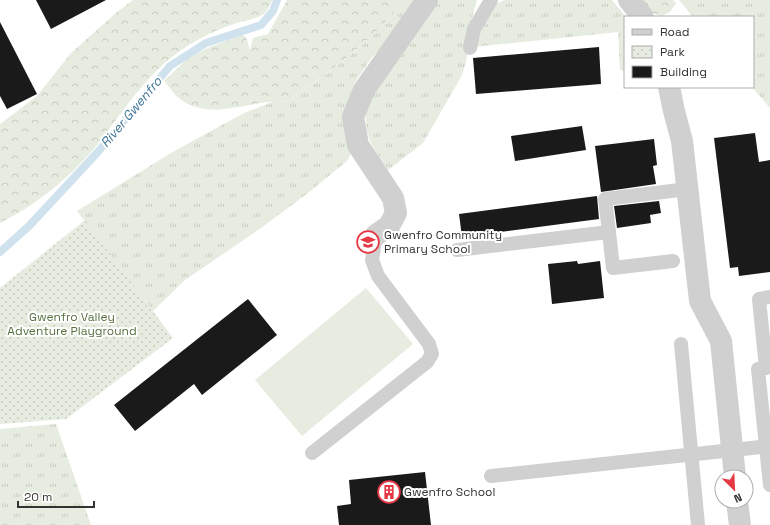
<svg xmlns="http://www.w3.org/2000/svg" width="770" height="525" font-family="'Space Grotesk',sans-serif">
<defs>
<pattern id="grass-tufts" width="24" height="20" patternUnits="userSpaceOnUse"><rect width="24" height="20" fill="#e6ecdf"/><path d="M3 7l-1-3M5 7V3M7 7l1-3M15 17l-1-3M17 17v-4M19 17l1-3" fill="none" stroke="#c6cbc0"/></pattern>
<pattern id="forest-crowns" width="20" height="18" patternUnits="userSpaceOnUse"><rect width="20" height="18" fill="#e6ecdf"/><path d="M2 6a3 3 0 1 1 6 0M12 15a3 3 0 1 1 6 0" fill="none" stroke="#c6cbc0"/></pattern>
<pattern id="park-dots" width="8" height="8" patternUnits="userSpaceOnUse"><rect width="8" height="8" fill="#e6ecdf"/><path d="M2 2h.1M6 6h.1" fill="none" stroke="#c6cbc0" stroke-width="1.8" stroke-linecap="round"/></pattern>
</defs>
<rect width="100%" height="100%" fill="#fff"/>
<g fill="url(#grass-tufts)">
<path d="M403,0h16l-27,37 -20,20 -17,25 -10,31v20l6,17 -1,5 -3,6 -39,32 -47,35 -76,52 -32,31 -76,-100 94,-58 73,-40 31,-12 11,1c39,-26 91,-63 117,-102z"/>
<path d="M436,0h41l-7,25 -4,38 -5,14 -38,66 -35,27c-16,-25 -26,-34 -21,-66z"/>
<polygon points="504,0 612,0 626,17 625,71 620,70 618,32 473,47 490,7"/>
<polygon points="679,0 770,0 770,108 752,87 753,17 693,17"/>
<polygon points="56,424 91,525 0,525 0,429"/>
</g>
<g fill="url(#forest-crowns)">
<path d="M133,0h139c-3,7 -5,13 -12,16 -8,4 -18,5 -26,8 -23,7 -50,22 -68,38 -29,25 -50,60 -74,89 -26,30 -57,54 -92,72v-99l37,-28 34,-43 46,-41z"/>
<path d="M287,0h116c-26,39 -79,76 -117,102 -35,-4 -74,21 -106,-3 -6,-4 -11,-13 -16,-18l24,-23 22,-11 32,-12 4,2 4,13 3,-12 15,-4z"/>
<polygon points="641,0 673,0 676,3 670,12 662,16 649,12"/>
</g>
<polygon fill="url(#park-dots)" points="85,220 173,338 66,419 0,424 0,288"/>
<polygon fill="#e6ecdf" points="366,288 413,344 302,436 255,380"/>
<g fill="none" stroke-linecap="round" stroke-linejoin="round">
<polyline stroke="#cfe2ee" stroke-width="8" points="0,252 29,226 97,153 170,66 206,43 261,25 273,11 277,0"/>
</g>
<g fill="#1a1a1a">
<polygon points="36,0 106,0 51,29"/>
<polygon points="0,22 37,94 7,109 0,96"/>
<polygon points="599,47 601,84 476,94 473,58"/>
<polygon points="582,126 586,150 515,161 511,136"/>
<polygon points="755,133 759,162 770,160 770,272 739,276 738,267 730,268 714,138"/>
<polygon points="654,139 657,165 653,166 656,184 601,192 595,146"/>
<polygon points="597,196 599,219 462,237 459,214"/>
<polygon points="659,201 661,213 650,215 651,223 617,228 614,206"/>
<polygon points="577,261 578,264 600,261 604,298 552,304 548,264"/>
<polygon points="248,299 277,335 202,395 194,384 135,431 114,405"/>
<polygon points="425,472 431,525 339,525 337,506 351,504 349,480"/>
</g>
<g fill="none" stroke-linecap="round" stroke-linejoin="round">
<g stroke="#d0d0d0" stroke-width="14">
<polyline points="470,48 474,29 491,0"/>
<polyline points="609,232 613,268 673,261"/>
<polyline points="457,250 609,232 605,199 688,189"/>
<polyline points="681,344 698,525"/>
<polyline points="770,367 758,369 770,485"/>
<polyline points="766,368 759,299 770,297"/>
<polyline points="312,453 427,362 432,354 429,344 378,276 372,260 376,235"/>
<polyline points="491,476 770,446"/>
</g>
<g stroke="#d0d0d0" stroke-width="22">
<polyline points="629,0 643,17"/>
<polyline points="669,87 674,111 682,141 700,301 721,341 735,477"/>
<polyline points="376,235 389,226 396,213 393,198 358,145 353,117 364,90 427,0"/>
<polyline points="737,501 740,525"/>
</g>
</g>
<defs>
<g id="school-ring" transform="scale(1.15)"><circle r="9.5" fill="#fff" stroke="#e63946" stroke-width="1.5"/><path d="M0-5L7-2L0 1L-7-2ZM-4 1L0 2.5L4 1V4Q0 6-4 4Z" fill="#e63946"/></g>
<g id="building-ring" transform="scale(1.15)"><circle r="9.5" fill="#fff" stroke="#e63946" stroke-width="1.5"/><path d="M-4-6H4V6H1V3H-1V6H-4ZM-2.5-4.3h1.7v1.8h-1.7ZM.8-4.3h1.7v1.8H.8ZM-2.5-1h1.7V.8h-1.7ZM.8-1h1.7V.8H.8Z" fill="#e63946"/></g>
</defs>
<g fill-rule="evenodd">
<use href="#school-ring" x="368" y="242"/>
<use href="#building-ring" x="389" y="492"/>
</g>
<g text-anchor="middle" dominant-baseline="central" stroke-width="4" stroke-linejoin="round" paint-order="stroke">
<g font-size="12" fill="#333" stroke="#fff" text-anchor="start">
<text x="384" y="235">Gwenfro Community<tspan x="384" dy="14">Primary School</tspan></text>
<text x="404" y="492">Gwenfro School</text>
</g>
<g font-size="12" fill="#56703f" stroke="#fff">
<text x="72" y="317">Gwenfro Valley<tspan x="72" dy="14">Adventure Playground</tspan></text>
</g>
<g font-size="13" font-style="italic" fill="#3f7597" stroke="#fff">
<text transform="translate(131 112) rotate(-50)">River Gwenfro</text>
</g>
</g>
<rect x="624" y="16" width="130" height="72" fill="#ffffff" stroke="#adadad"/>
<rect x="632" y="29" width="20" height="6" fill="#d0d0d0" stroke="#adadad"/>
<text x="660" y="36" font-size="12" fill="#333333">Road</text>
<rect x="632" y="46" width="20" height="12" fill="url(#park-dots)" stroke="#adadad"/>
<text x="660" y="56" font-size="12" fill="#333333">Park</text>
<rect x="632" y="66" width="20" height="12" fill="#1a1a1a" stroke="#adadad"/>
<text x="660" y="76" font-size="12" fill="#333333">Building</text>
<g transform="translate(734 489) rotate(156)"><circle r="19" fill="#ffffff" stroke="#adadad"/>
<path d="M0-3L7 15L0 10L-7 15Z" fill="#e63946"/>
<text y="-6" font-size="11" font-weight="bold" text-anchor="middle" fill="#333333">N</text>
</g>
<path d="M18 501v6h76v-6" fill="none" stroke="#333333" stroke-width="2"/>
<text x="24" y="501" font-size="12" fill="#333333" stroke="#ffffff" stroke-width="3" paint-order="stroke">20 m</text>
</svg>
